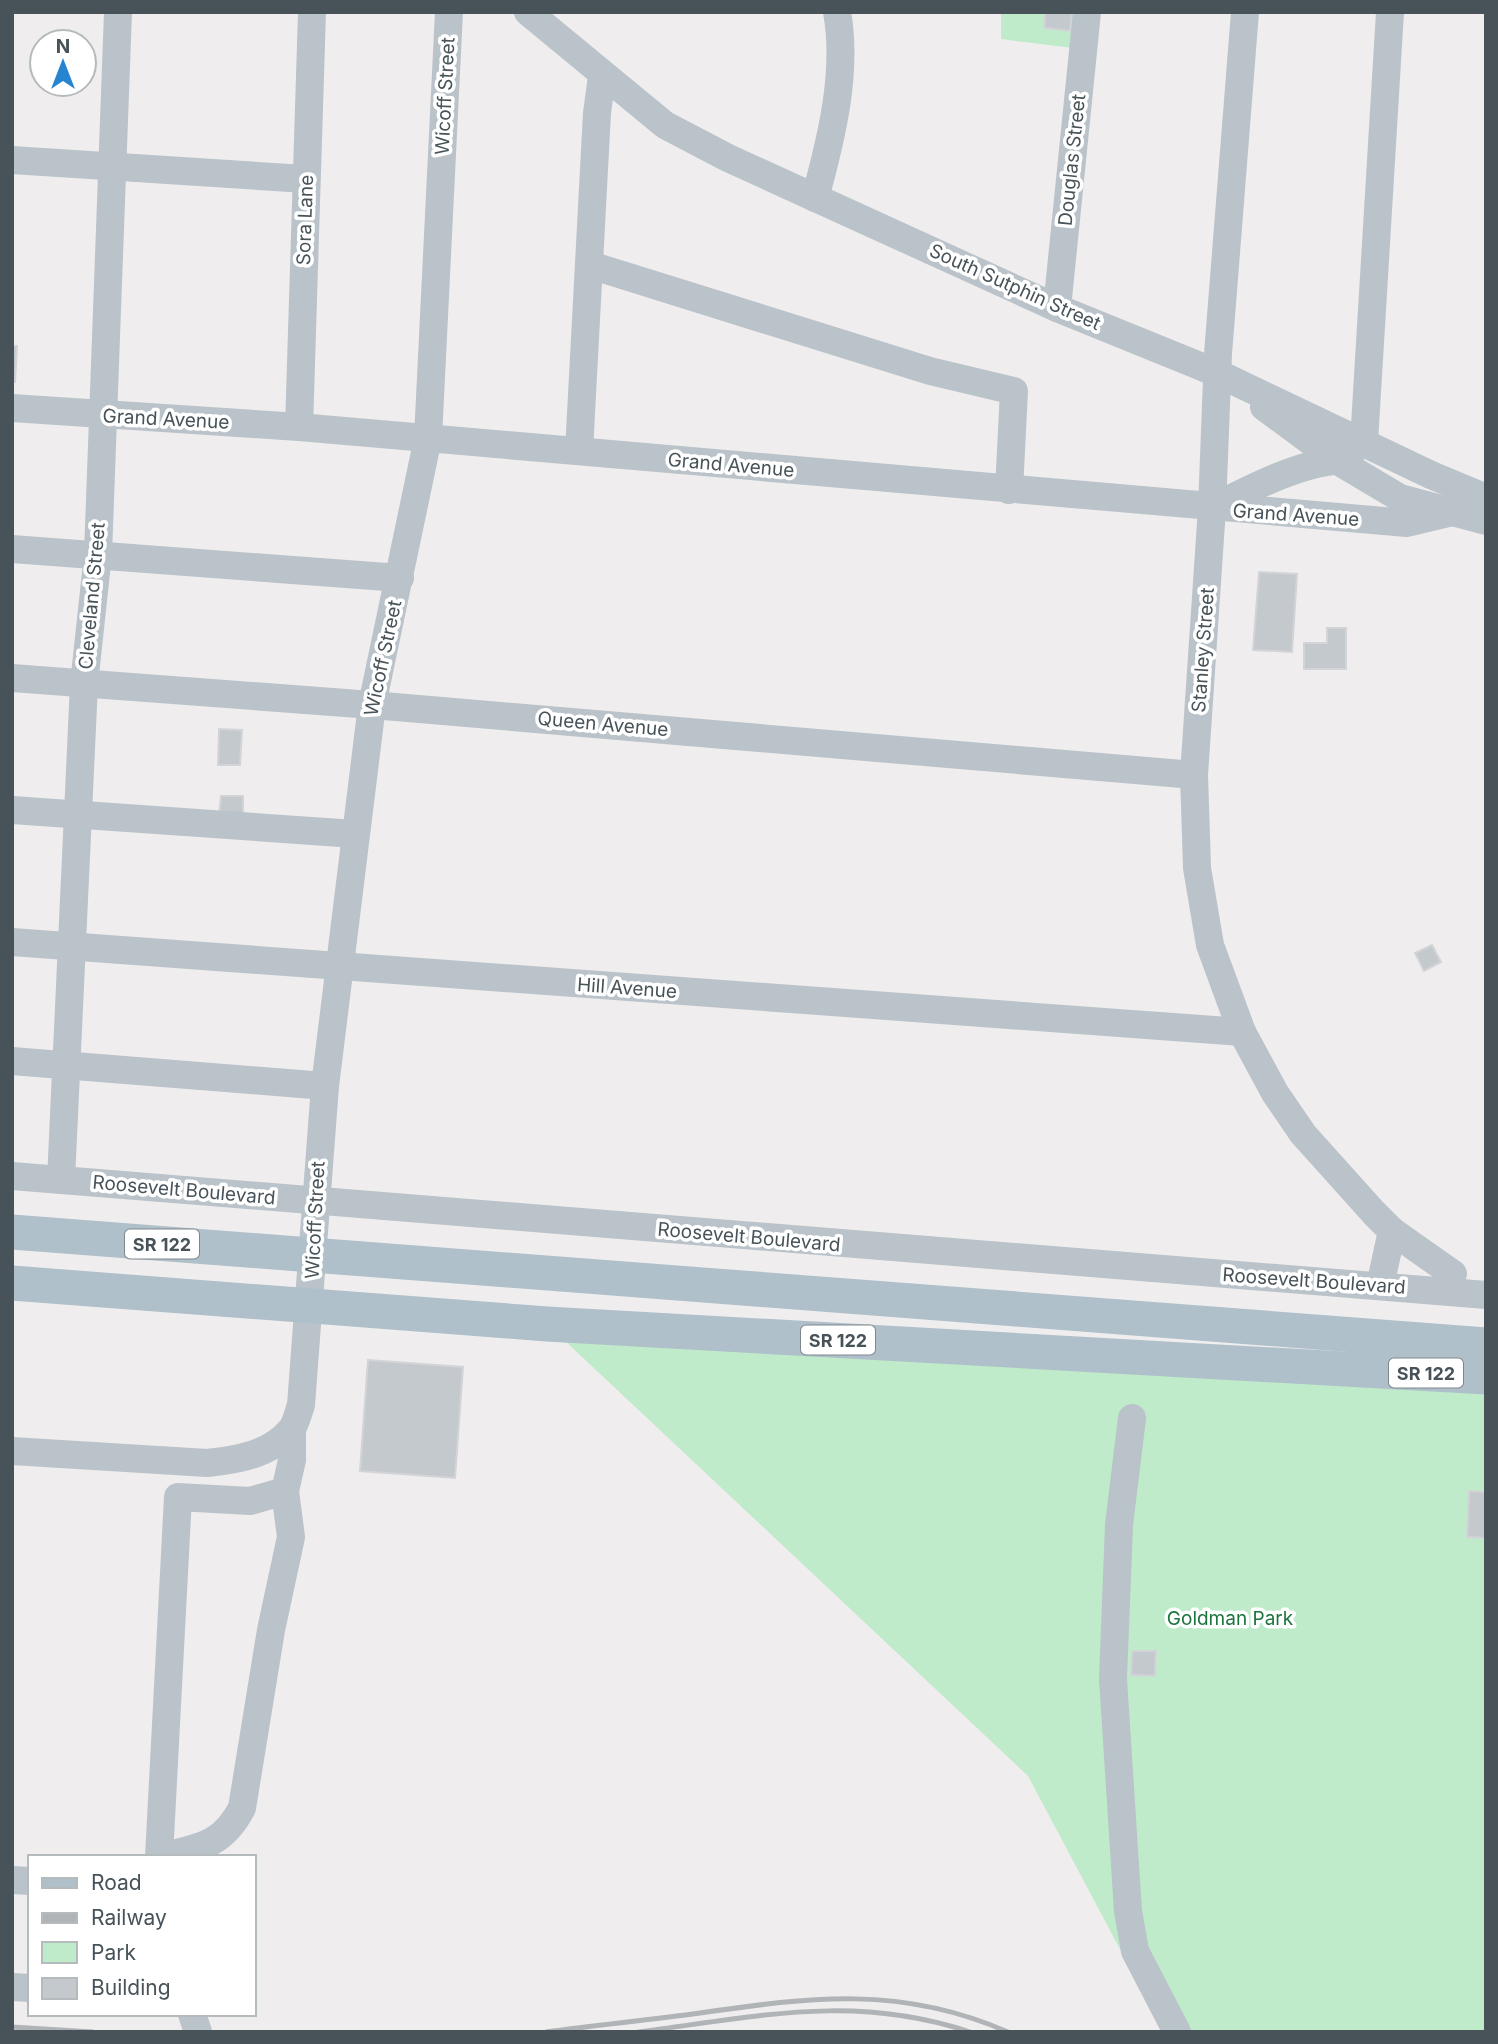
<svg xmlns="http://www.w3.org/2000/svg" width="1498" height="2044" font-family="Inter,sans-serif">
<rect width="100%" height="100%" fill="#f0edee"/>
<g fill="#bfebcb">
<polygon points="1001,12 1076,12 1073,48 1001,39"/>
<polygon points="547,1324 1486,1377 1486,2032 1164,2032 1028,1776"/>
</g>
<g fill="#c4c9cd" stroke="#d2d4d8" stroke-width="2">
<polygon points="1045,12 1072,12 1070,31 1044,28"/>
<polygon points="12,346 17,346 15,382 12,382"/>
<polygon points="1259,572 1297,574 1292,652 1253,650"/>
<polygon points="1327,628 1346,628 1346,669 1304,669 1304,643 1327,643"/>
<polygon points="219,729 242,730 240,765 218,765"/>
<polygon points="221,796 243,796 243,816 219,815"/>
<polygon points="1432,945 1441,962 1424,971 1415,953"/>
<polygon points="368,1360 463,1367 455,1478 360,1471"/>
<polygon points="1469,1491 1486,1492 1486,1538 1467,1537"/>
<polygon points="1132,1651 1156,1651 1155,1676 1131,1675"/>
</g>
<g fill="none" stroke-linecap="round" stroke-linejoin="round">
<g stroke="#bac3c9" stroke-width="28">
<polyline points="528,12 665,125 728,158 1057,308 1217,373 1431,475 1486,498"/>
<polyline points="1245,12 1218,354 1212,508 1194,775 1197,868 1210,945 1242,1032 1275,1093 1303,1134 1374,1213 1392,1231 1453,1274"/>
<polyline points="12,160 305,179"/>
<path d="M815,198c16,-58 33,-126 22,-186"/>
<polyline points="590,265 930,371 1014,391 1009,490"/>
<polyline points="1057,308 1087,12"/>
<polyline points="1264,407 1336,460 1400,498 1486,521"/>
<polyline points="12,408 299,427 1407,523 1449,513"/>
<polyline points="299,427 312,12"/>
<polyline points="1364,442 1390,12"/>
<polyline points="579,451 597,113 602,76"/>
<path d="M1212,508c39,-20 94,-49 138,-48"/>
<polyline points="12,549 400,578"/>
<polyline points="12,678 372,705 1194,775"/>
<polyline points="12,810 355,834"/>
<polyline points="12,942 1242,1032"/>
<polyline points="12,1061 325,1086"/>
<polyline points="12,1176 1486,1295"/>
<polyline points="61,1180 84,684 98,554 118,12"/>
<polyline points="1380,1286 1392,1231"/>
<polyline points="1132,1418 1119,1525 1113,1679 1128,1911 1135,1951 1177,2032"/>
<path d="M12,1451l195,12c29,-3 62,-8 83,-32 6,-6 8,-18 11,-26l24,-319 47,-381 56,-267 21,-426"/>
<polyline points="159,1857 178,1497 250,1501 285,1491 292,1460 292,1430"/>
<path d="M161,1857c39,-10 61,-11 81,-49l29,-178 20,-93 -6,-46"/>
<polyline points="12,1880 30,1881"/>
<polyline points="12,1987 30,1988"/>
<polyline points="192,2014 198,2032"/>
</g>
<g stroke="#afc0ca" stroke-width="35">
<polyline points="12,1232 1486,1345"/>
<polyline points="12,1283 547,1324 1486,1377"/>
</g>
<g stroke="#b0b4b7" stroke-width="5">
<polyline points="12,2027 93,2032"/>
<path d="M546,2032c52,-7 103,-12 154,-19 111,-16 201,-28 308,19"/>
<path d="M638,2032c118,-15 214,-39 332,0"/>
</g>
</g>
<g text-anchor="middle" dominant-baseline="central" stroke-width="7" stroke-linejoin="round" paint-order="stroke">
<g fill="#fff" stroke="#7e878b" stroke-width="2">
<rect x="125" y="1229.5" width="74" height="29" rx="5"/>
<rect x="801" y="1325.5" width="74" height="29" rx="5"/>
<rect x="1389" y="1358.5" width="74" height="29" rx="5"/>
</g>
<g font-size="18" font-weight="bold" fill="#475359">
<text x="162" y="1244">SR 122</text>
<text x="838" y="1340">SR 122</text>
<text x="1426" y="1373">SR 122</text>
</g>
<g font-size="19" fill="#475359" stroke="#fff">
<text transform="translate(445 96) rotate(-87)">Wicoff Street</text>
<text transform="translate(1072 160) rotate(-84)">Douglas Street</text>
<text transform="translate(305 220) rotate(-88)">Sora Lane</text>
<text transform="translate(1015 287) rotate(24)">South Sutphin Street</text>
<text transform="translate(166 419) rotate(3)">Grand Avenue</text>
<text transform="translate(731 465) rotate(5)">Grand Avenue</text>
<text transform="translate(1296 515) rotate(4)">Grand Avenue</text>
<text transform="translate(92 596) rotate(-85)">Cleveland Street</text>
<text transform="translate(1203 650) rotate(-86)">Stanley Street</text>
<text transform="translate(383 658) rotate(-78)">Wicoff Street</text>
<text transform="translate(603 724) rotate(5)">Queen Avenue</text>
<text transform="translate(627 988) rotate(4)">Hill Avenue</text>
<text transform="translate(184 1190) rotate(5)">Roosevelt Boulevard</text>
<text transform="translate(315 1220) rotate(-87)">Wicoff Street</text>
<text transform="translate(749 1237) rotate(5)">Roosevelt Boulevard</text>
<text transform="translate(1314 1281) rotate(4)">Roosevelt Boulevard</text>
</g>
<g font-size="19" fill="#1e743f" stroke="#fff">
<text x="1230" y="1618">Goldman Park</text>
</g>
</g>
<rect width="1498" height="2044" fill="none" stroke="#475359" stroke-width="28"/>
<rect x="28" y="1855" width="228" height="161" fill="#ffffff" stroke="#b5babd" stroke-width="2"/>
<rect x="42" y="1878" width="35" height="10" fill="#afc0ca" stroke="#b5babd" stroke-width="2"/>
<text x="91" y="1890" font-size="21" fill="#475359">Road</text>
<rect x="42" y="1913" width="35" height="10" fill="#b0b4b7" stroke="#b5babd" stroke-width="2"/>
<text x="91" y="1925" font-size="21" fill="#475359">Railway</text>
<rect x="42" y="1942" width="35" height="21" fill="#bfebcb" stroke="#b5babd" stroke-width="2"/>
<text x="91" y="1960" font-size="21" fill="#475359">Park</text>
<rect x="42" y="1978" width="35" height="21" fill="#c4c9cd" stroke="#b5babd" stroke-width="2"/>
<text x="91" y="1995" font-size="21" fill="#475359">Building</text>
<g transform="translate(63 63)"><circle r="33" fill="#ffffff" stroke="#b5babd" stroke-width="2"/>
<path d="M0-5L12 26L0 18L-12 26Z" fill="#2784d0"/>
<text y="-10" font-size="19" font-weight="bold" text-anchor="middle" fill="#475359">N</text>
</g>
</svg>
